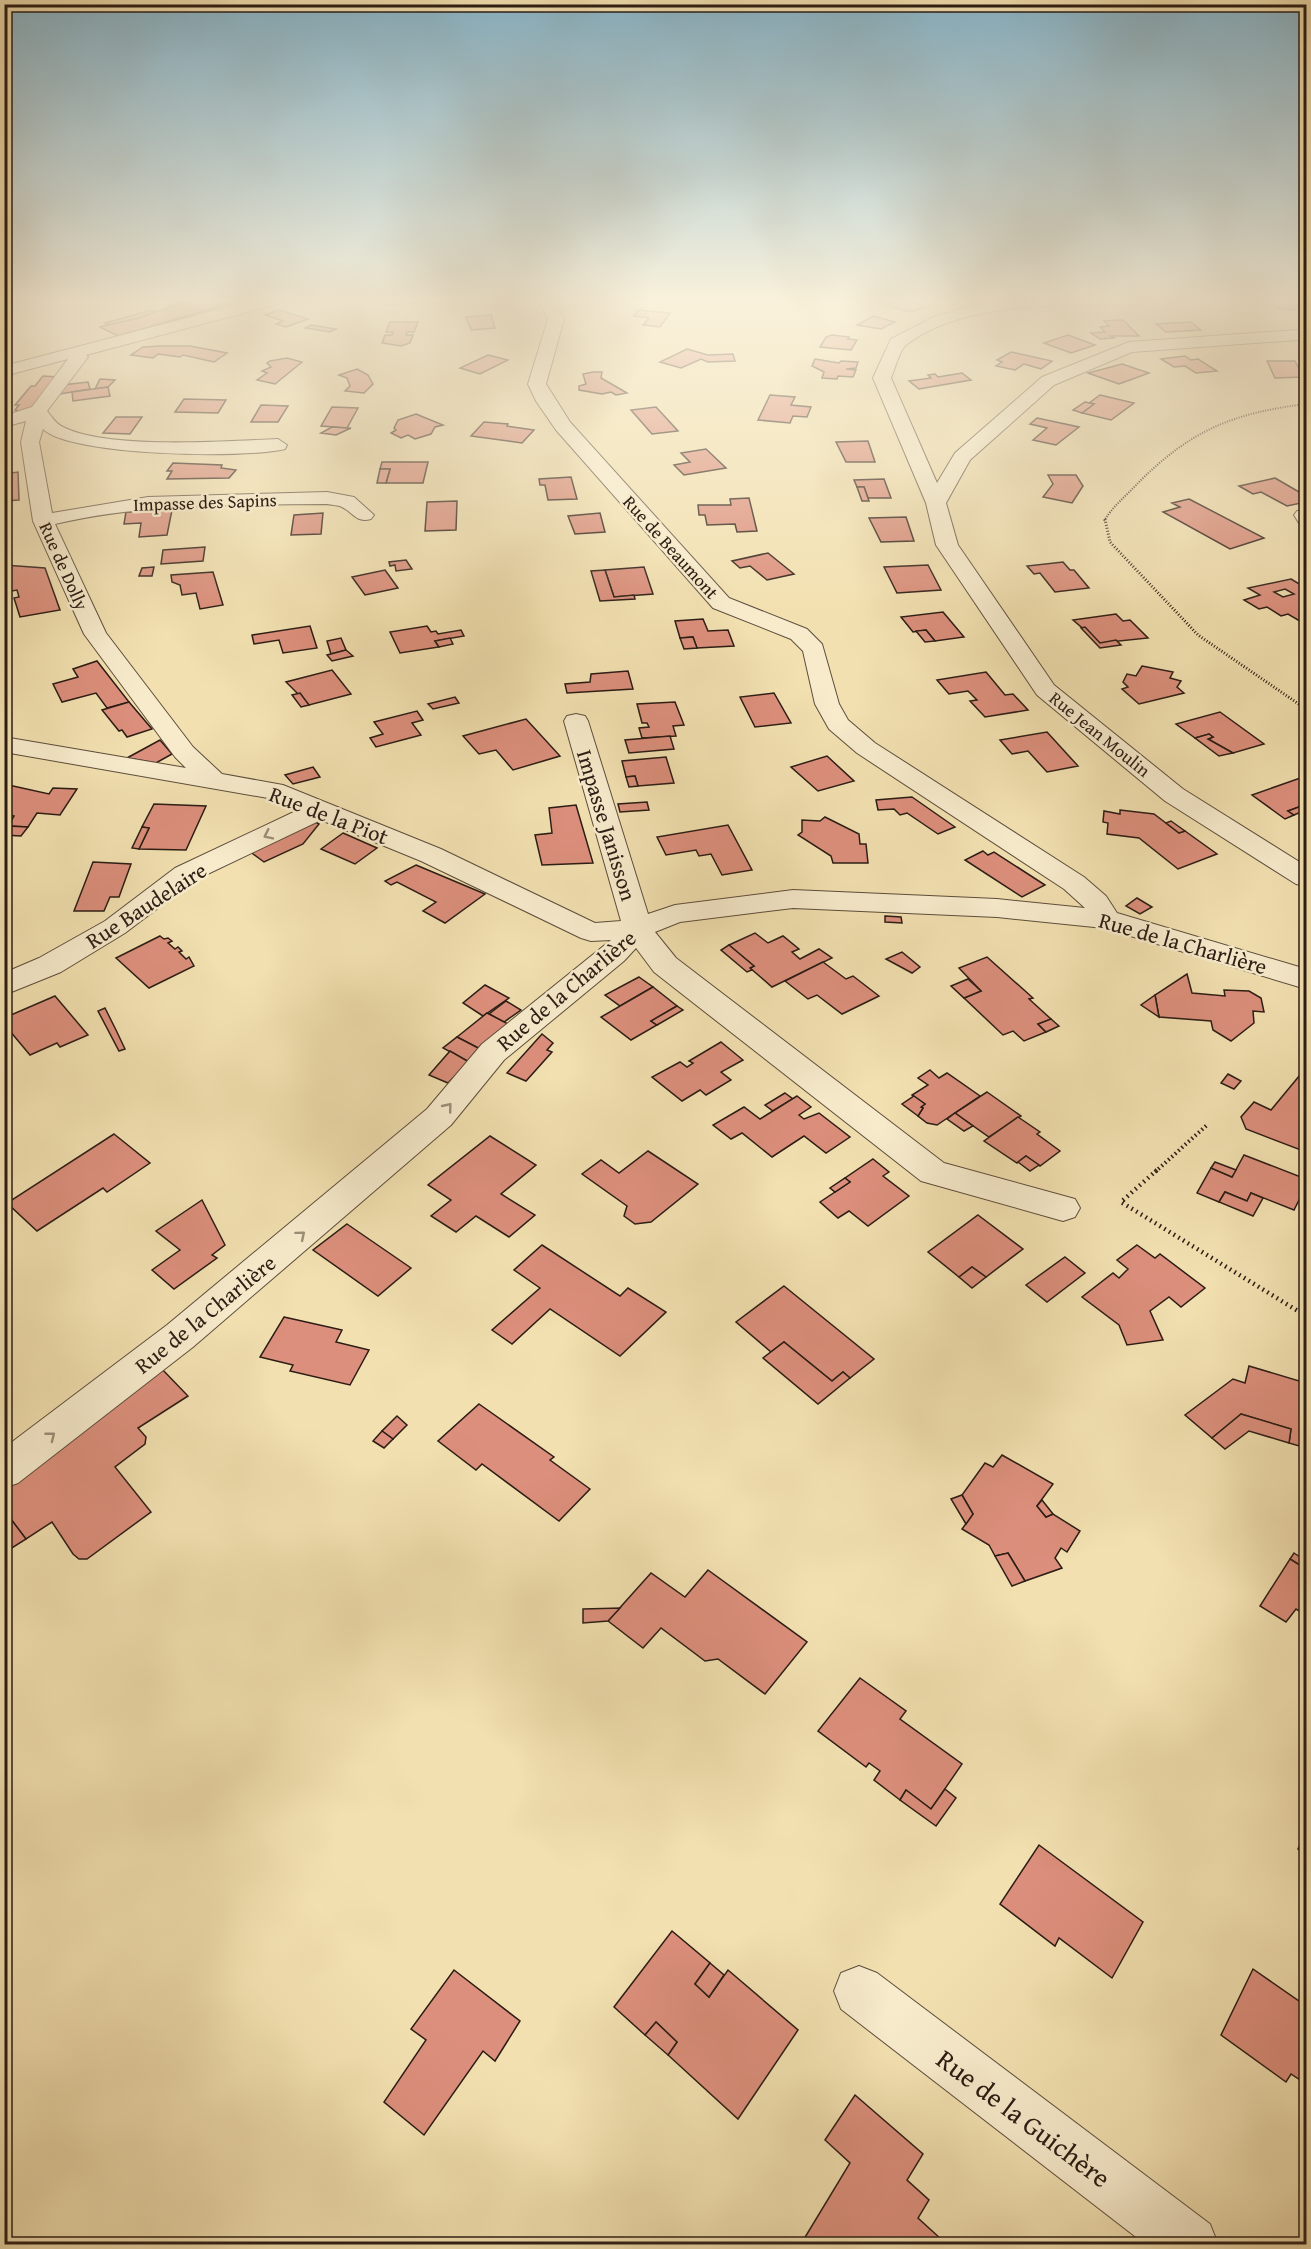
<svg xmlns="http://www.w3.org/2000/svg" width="1311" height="2249" font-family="'Gentium Book Plus',serif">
<rect width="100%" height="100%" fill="#f2e0b0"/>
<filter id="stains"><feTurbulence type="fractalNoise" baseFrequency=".00333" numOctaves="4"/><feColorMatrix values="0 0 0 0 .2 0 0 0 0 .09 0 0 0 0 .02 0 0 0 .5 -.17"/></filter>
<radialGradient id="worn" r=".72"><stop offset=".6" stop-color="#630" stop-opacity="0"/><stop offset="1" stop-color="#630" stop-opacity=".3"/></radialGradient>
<g fill="#dc8f7c" stroke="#2b1c14" stroke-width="1.5" fill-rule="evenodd">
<polygon points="191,299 200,299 182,306 168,306"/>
<polygon points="200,299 247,299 118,336 100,327"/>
<polygon points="382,299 425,299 427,302 385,305"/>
<polygon points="425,299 468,299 470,301 428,303"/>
<polygon points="906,299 925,308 910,312 891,307 881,300"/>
<polygon points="1273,299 1299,299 1306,310 1278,309"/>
<polygon points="152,310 155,312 139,318 108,325 105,323"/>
<polygon points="279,310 308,319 286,327 276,324 283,321 265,315"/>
<polygon points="639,310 670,313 660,327 643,325 649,318 634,316"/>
<polygon points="491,315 495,328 471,330 466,317"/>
<polygon points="873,316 895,322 881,329 857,325"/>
<polygon points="1123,320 1139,336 1111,336 1114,338 1100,339 1091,333 1105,332 1100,327 1109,326 1104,321"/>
<polygon points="390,322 418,322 414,332 407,332 406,335 413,335 410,343 401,346 382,343 385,335 392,335 393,332 386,332"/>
<polygon points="1191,322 1201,330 1166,332 1156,324"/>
<polygon points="311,325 336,329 330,332 305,328"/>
<polygon points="832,335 849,337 848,339 857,340 851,350 820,347 826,337"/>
<polygon points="1068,335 1095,345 1071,353 1044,343"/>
<polygon points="160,346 190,346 227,353 214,362 183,355 180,357 158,354 153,358 131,355 143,347"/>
<polygon points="687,349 708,355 733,354 735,361 708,362 701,359 681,368 660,362"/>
<polygon points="1011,352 1052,361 1041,369 1024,364 1015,370 996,366 1002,362 997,360"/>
<polygon points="488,355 508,360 480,374 460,368"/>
<polygon points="1185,356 1191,360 1198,359 1217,371 1196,373 1185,366 1174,367 1161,359"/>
<polygon points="287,358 302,362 275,384 257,380 267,373 262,371 271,367 267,363 270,361"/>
<polygon points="815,359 839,363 841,361 858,362 856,368 846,369 856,370 853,377 838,376 837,379 822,378 824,372 812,366"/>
<polygon points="1267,361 1295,361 1303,377 1275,378"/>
<polygon points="1122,364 1149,373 1119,384 1088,373"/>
<polygon points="357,369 368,375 373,384 364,393 345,391 350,386 347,378 339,375"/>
<polygon points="593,372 602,372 601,378 627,393 616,395 611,392 602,394 579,390 579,386 586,384 583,374"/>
<polygon points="962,373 971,380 919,389 909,381 931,378 928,375 935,374 938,377"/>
<polygon points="43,376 58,377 33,407 21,412 15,410 19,405 15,405 31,386 35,386"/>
<polygon points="100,379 115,380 108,387 95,389"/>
<polygon points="88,382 90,389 54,395 62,385"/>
<polygon points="108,387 110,396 73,401 72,392"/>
<polygon points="770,395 795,397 791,405 811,407 807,417 793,416 790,423 758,420"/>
<polygon points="1100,395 1134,403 1111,420 1082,413 1094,404 1089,403"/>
<polygon points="184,399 226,400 218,413 175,412"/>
<polygon points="1085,402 1094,404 1082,413 1073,410"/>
<polygon points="261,405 288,406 278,422 251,422"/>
<polygon points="332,407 358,408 347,428 321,426"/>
<polygon points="656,407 678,431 652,434 631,410"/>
<polygon points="416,414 443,425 435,427 431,434 415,439 408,435 401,438 391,433 396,430 394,428 398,420"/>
<polygon points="116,417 142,417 130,434 103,433"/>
<polygon points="1037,418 1079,427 1056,445 1033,440 1047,428 1030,424"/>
<polygon points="484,422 508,424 507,426 534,430 522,443 471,436"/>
<polygon points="332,427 347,428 351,428 336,435 321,433"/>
<polygon points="868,441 875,462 846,462 836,442"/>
<polygon points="706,449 726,468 684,475 674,465 690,462 681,453"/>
<polygon points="382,462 428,462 423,483 386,483 390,469 380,469"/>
<polygon points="173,463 222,465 221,468 236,470 229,478 167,479 172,471 167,471"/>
<polygon points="380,469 390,469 386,483 377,483"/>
<polygon points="18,472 19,500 4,501 4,474"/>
<polygon points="1048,475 1076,475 1083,486 1072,503 1043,497 1053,484"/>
<polygon points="571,477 577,499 548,500 545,485 540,485 539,479"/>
<polygon points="1275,478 1306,496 1306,502 1287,506 1261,492 1253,494 1239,486"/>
<polygon points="884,479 891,498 868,498 864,487 857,487 854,480"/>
<polygon points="857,487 864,487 869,501 862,501"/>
<polygon points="749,498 757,531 737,532 735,524 707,525 705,515 699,515 698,505 731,505 730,499"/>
<polygon points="1189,499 1264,538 1230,549 1163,512 1180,507 1172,503"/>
<polygon points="457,501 456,530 425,531 427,502"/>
<polygon points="172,510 167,535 139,537 141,523 124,524 126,512"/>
<polygon points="323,513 321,534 291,535 294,515"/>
<polygon points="600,513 605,532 575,534 568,516"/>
<polygon points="906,517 914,541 881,542 869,518"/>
<polygon points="205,547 203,561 161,564 163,550"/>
<polygon points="768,553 794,574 767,580 750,566 740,568 732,561"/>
<polygon points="406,560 412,569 396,571 395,565 390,566 389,562"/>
<polygon points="1063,562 1070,570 1074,570 1089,588 1055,592 1040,573 1034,574 1027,566"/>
<polygon points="4,565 45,568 60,610 20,617 14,598 19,597 17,590 12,591 10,586 4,586"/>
<polygon points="928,565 941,590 897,593 884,567"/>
<polygon points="154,567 152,576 139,576 142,568"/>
<polygon points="644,567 653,594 614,597 605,570"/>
<polygon points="385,570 398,588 365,595 352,577"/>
<polygon points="605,570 614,597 634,595 635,599 600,601 591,571"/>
<polygon points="213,572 223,605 200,609 196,593 182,595 180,585 172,582 171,575"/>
<path d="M1291,579l15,9v8l-6,2 6,7v17l-3,1 -15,-9 -7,2 -14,-9 -8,2 -15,-9 16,-5 -12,-7zM1285,589l9,5 -11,3 -9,-5z"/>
<polygon points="943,612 964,637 935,641 926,630 913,632 901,617"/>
<polygon points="1116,614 1123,621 1130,620 1148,638 1100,643 1073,620"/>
<polygon points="703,619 708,631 728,630 734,646 697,648 693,637 680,638 675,621"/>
<polygon points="310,626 317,648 283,653 279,640 254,644 252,635"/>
<polygon points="427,626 431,632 436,631 438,634 461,630 464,636 435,641 439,647 400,653 390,632"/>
<polygon points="1085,627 1100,643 1116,640 1121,645 1100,648 1081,628"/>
<polygon points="926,630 935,641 925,642 916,631"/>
<polygon points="693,637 697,648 684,649 680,638"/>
<polygon points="341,638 346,650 331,654 327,641"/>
<polygon points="450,638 453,644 439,647 435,641"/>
<polygon points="346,650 353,656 332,661 327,655"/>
<polygon points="97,661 129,702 107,708 96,693 62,702 53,684 78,677 73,669"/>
<polygon points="1142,666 1173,672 1170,678 1181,681 1177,687 1184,693 1139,704 1122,689 1128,687 1123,682 1127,674 1136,676"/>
<polygon points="332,670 351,694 309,705 286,682"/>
<polygon points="628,671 633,689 567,693 565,684 590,682 591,674"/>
<polygon points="986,672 1005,695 1013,694 1028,710 985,717 970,701 977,700 968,691 949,694 937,680"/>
<polygon points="300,693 309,705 301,707 292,695"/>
<polygon points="774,693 791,723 755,727 740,697"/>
<polygon points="455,697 459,703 433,709 428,704"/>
<polygon points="129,702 152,729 127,737 122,730 119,731 102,710"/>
<polygon points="675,702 684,725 673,726 676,736 642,738 639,728 649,727 647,723 642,723 637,704"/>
<polygon points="417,711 423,720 412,723 421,735 376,747 370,738 383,734 374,722"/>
<polygon points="1220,712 1264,744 1233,753 1208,739 1213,737 1209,734 1195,738 1176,724"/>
<polygon points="526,719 560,756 513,770 496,750 479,754 463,736"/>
<polygon points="1047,732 1078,766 1047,772 1028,751 1012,754 1000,740"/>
<polygon points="1209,734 1213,737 1208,739 1233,753 1219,756 1195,738"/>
<polygon points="670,736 674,749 629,753 625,740"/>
<polygon points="160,740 172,754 156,763 127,758"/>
<polygon points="827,756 854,781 818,791 791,767"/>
<polygon points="666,757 674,783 638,786 635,776 626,777 622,761"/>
<polygon points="313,767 320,777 293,784 285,775"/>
<polygon points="635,776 638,786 629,787 626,777"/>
<polygon points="1303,777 1306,779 1306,807 1304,805 1288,811 1294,815 1285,819 1252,795"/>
<polygon points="4,784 49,794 53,788 77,789 60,815 37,813 28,827 8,826 14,816 4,814"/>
<polygon points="912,797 955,827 938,834 907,813 900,815 894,809 878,810 876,800"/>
<polygon points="647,802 649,810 620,812 618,804"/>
<polygon points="154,804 206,806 186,850 139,849 149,828 142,827"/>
<polygon points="576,805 593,863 542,865 535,835 552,833 549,808"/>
<polygon points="1304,805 1306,810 1294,815 1288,811"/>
<polygon points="1120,810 1154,814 1179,833 1185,831 1217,854 1178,869 1139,838 1107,834 1108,823 1103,822 1104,811 1120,814"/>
<polygon points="825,817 859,834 860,844 866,844 868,863 833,863 831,856 798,835 802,832 802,820 820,821"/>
<polygon points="312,820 319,824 303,844 264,862 249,851"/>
<polygon points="1171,821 1185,831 1179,833 1166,823"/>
<polygon points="728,825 752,870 722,875 711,854 699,856 696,850 666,855 657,837"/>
<polygon points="8,826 28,827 21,836 4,835"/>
<polygon points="142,827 149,828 139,849 132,848"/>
<polygon points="343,833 377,848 355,864 321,849"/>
<polygon points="983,851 988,855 994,852 1045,885 1022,897 965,860"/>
<polygon points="93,862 131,864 119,897 110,897 104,911 74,911"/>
<polygon points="416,865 485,894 445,923 423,911 436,902 397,882 391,885 385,881"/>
<polygon points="1137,898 1152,907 1140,914 1126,906"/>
<polygon points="885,916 901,917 902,923 885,922"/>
<polygon points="755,933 768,943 783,936 799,949 792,952 800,959 819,949 832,958 772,987 750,968 754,966 729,945"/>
<polygon points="160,936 164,939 168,938 172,941 168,943 175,949 178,947 182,951 179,952 186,959 189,957 194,966 149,988 116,958"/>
<polygon points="729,945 754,966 750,968 752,970 747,972 721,950"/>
<polygon points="902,952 920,967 912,973 886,959"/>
<polygon points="987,957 1033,998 1029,999 1051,1019 1038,1024 1046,1032 1024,1041 1013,1031 1003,1035 964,998 981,991 959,968"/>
<polygon points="823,962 846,979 853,976 879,996 842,1014 817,995 808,999 785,981"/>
<polygon points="1187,974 1192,993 1225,996 1224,990 1249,991 1261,998 1264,1012 1253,1011 1254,1023 1231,1041 1213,1030 1211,1021 1159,1017 1155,995"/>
<polygon points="639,977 653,987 620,1006 605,995"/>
<polygon points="968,979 981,991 964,998 951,986"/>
<polygon points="485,985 509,998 483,1016 463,1003"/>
<polygon points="653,987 677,1006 651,1021 657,1025 631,1040 601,1017"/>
<polygon points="1155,995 1159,1017 1141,1005"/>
<polygon points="55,996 88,1035 60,1047 57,1043 30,1055 4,1024 4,1018"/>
<polygon points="506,1001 521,1010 504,1022 489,1014"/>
<polygon points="677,1006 683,1010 657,1025 651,1021"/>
<polygon points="105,1008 116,1030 125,1049 119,1051 98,1011"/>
<polygon points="487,1013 510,1025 482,1050 457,1037"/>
<polygon points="1051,1019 1059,1026 1046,1032 1038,1024"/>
<polygon points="542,1034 553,1043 547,1050 552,1052 526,1081 507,1073"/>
<polygon points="457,1037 482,1050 469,1062 443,1048"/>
<polygon points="721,1042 743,1060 721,1072 731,1080 706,1095 700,1090 682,1101 652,1077 680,1062 687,1067 693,1063 689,1061"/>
<polygon points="450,1051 469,1062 448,1083 429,1075"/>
<polygon points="930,1070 939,1078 947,1073 980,1096 937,1125 927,1123 918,1116 923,1108 921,1107 925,1104 912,1095 928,1085 918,1078"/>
<polygon points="1228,1074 1241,1081 1234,1089 1221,1083"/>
<polygon points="1300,1075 1306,1078 1306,1152 1246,1129 1241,1117 1254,1102 1271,1110"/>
<polygon points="987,1092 1021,1116 989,1137 955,1113"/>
<polygon points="785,1093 793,1099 773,1111 765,1105"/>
<polygon points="797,1096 811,1107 799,1115 804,1119 819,1113 850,1137 826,1153 804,1136 772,1157 742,1133 731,1139 713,1125 744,1107 760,1119"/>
<polygon points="914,1096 925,1104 921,1107 923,1108 918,1116 902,1104"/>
<polygon points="955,1113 973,1126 964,1131 947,1119"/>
<polygon points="1018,1117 1040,1132 1037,1134 1060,1151 1040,1166 1026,1156 1017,1163 984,1141"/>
<polygon points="114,1134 150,1163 107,1192 103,1188 37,1231 7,1203"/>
<polygon points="490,1136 536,1165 501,1194 535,1215 509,1237 476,1216 456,1232 431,1216 451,1200 428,1185"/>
<polygon points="648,1151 698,1184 651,1222 635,1224 624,1216 627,1206 582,1174 601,1160 619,1173"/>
<polygon points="1244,1155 1306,1179 1306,1186 1294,1210 1251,1193 1247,1201 1225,1192 1219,1202 1197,1193 1211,1168 1232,1177"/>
<polygon points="1026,1156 1039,1165 1030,1171 1018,1162"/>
<polygon points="873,1159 889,1172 883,1176 909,1196 868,1226 849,1211 838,1218 820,1202 850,1182 845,1178"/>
<polygon points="1215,1162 1236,1170 1232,1177 1211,1168"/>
<polygon points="845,1178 850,1182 835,1192 830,1188"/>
<polygon points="1225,1192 1247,1201 1251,1193 1263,1198 1253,1216 1219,1202"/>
<polygon points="202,1200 225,1245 212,1255 217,1258 174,1289 152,1270 180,1250 156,1231"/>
<polygon points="978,1215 1023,1249 986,1277 972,1267 959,1277 928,1252"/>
<polygon points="347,1224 411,1268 378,1296 313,1250"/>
<polygon points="542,1245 620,1296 628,1288 666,1312 620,1356 550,1309 512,1344 492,1330 540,1288 514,1270"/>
<polygon points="1137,1245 1155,1258 1160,1254 1205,1288 1181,1307 1169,1297 1150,1311 1163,1340 1127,1345 1119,1325 1082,1297 1113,1273 1119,1278 1128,1269 1117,1260"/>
<polygon points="1065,1257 1085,1273 1047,1302 1026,1285"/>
<polygon points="972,1267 986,1277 972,1288 959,1277"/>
<polygon points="784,1286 874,1359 850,1378 843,1372 832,1381 784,1342 771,1352 736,1322"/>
<polygon points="284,1317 342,1330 336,1342 369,1350 350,1385 290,1371 293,1365 260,1357"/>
<polygon points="784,1342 832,1381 843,1372 850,1378 818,1404 763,1358"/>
<polygon points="1249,1366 1306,1383 1306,1448 1289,1443 1291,1429 1241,1414 1212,1438 1185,1415 1233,1379 1245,1383"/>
<polygon points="160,1367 188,1396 138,1428 146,1437 145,1444 115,1467 151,1512 87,1559 79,1559 73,1554 52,1522 26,1539 4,1510 4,1483"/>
<polygon points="479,1404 554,1457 550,1460 590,1489 559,1521 482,1464 476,1470 438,1441"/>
<polygon points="1241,1414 1291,1429 1289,1443 1249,1431 1225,1449 1212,1438"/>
<polygon points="397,1416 407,1425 393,1439 382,1431"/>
<polygon points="382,1431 393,1439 384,1448 373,1441"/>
<polygon points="1002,1455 1053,1484 1037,1506 1046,1517 1053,1514 1080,1531 1067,1552 1061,1548 1055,1558 1062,1568 1025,1581 1008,1553 995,1556 989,1545 962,1529 973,1514 962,1495 985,1463 993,1467"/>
<polygon points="962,1495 973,1514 966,1524 951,1499"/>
<polygon points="1042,1500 1053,1514 1046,1517 1037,1506"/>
<polygon points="4,1510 26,1539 4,1553"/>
<polygon points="1008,1553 1025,1581 1012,1586 995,1556"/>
<polygon points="1294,1553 1306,1561 1306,1569 1290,1559"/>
<polygon points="1290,1559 1306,1569 1306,1615 1296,1609 1286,1622 1260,1606"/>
<polygon points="708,1570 807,1642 765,1694 718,1659 705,1661 661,1628 643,1648 608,1621 651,1573 685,1597"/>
<polygon points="620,1608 608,1621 583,1623 583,1609"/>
<polygon points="860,1678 906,1711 900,1719 962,1764 931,1809 906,1790 900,1800 874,1780 880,1771 869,1763 866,1767 818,1731"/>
<polygon points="945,1789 956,1798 936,1826 900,1800 906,1790 931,1809"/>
<polygon points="1306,1831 1306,1855 1298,1849"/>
<polygon points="1039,1845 1143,1922 1112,1978 1059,1938 1055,1946 1000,1904"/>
<polygon points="672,1931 710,1963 695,1984 709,1997 728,1970 798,2030 738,2119 668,2055 677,2042 656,2022 645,2035 614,2007"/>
<polygon points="710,1963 724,1975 709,1997 695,1984"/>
<polygon points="1253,1969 1306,2006 1306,2111 1303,2082 1291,2074 1286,2082 1221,2035"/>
<polygon points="454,1970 520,2021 495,2061 483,2051 424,2135 384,2102 426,2040 411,2029"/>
<polygon points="656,2022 677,2042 668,2055 645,2035"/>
<polygon points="855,2095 923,2154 907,2180 929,2200 918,2218 941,2239 937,2244 809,2244 804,2239 850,2163 825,2140"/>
</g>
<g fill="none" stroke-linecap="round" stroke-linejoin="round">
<g stroke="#5d4d3b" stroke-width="2">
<g id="minor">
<path d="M260,299h27l-2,3 -199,53 2,2 -41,54c5,6 9,13 16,16 45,23 162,14 215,12l9,6 -2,4c-39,10 -215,7 -242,-20l-4,13 13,71 96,-16 179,-5 27,5 20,18 -3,4c-15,4 -17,-6 -29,-12 -4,-2 -11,-2 -15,-3 -91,1 -183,-1 -272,20l51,109 87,114 29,27 61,11 158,64 154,74 26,-2 -57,-200 3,-5 9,-2 9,2 3,5 60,193 27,-9 118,-15 204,9 88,9 -21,-19 -207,-136 -28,-24 -14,-25 -12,-53 -12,-12 -78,-31 -157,-178 -20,-29 -8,-17 20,-65 -6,-12 -8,-8h19l11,20 -18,65 24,38 159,176 78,31 15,15 17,60 9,16 27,23 209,134 22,19 11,17 189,56v20l-202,-61 -107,-11 -204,-9 -113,14 -25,10 21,26 268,205 131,36 5,9 -5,9 -12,4 -142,-40 -267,-209 -18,-24 -12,13 -120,99 -53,65 -258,222 -175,136 -14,5v-40l163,-123 260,-216 55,-65 129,-104 -20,1 -10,-3 -160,-77 -100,-41 -126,60 -70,53 -64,39 -57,23v-22l35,-15 66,-37 70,-53 123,-58 -30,-12 -264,-46v-15l182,31 -11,-11 -91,-123 -51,-113 -12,-79 5,-21 -22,6v-11l28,-9 36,-48 -64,17v-10z"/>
<path d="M1022,299h139l-8,5c-72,1 -188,-6 -247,41 -7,6 -11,24 -15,33l46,105 18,-30 87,-76 87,-35 168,-12 8,5 -8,5 -165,12 -78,33 -84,75 -24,43 12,42 96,140 129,104 123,77v20l-10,-2 -131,-83 -128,-106 -101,-150 -10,-42 -53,-125 18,-39 45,-23 57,-15z"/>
<polygon points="1306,510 1306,525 1299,523 1294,515 1297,511"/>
<polygon points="859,1966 877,1973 1210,2224 1218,2244 1145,2244 841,2009 834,1991 841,1973"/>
</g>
</g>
<path stroke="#2b1c14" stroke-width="2" stroke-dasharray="1 1.5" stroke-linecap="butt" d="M1104,521c8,-14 23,-26 34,-38 53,-53 95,-70 168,-79"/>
<polyline stroke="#2b1c14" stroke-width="3" stroke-dasharray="1 2" stroke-linecap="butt" points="1105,519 1110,542 1198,635 1306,709"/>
<polyline stroke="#2b1c14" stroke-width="4" stroke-dasharray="1.5 3" stroke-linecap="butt" points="1155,1172 1207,1125"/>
<polyline stroke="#2b1c14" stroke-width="4.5" stroke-dasharray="1.5 4" stroke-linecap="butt" points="1157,1170 1121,1202 1306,1316"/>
<use href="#minor" fill="#f7ebcc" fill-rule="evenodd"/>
</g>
<defs><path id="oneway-chevron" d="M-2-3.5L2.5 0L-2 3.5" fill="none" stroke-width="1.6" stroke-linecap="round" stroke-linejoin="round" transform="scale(1.5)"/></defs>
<g stroke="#9b8e79">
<use href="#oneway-chevron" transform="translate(268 835) rotate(154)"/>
<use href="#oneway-chevron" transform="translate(448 1107) rotate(-51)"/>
<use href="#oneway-chevron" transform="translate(301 1235) rotate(-40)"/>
<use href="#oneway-chevron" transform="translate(51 1436) rotate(-38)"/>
</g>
<linearGradient id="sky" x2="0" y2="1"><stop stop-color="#89b8ce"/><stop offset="0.49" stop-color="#f9f1db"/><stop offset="1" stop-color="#f9f1db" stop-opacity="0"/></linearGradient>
<rect width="1311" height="614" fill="url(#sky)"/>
<g text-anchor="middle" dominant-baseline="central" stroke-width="5" stroke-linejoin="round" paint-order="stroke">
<g font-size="18" fill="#2b1c14" stroke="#f7ebcc">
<text transform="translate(205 502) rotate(-2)">Impasse des Sapins</text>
<text transform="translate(671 547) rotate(48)">Rue de Beaumont</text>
<text transform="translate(64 566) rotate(66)">Rue de Dolly</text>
<text transform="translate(1100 734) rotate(39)">Rue Jean Moulin</text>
</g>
<g font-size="22" fill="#2b1c14" stroke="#f7ebcc">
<text transform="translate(329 815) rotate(21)">Rue de la Piot</text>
<text transform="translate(607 825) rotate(73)">Impasse Janisson</text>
<text transform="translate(146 905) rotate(-33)">Rue Baudelaire</text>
<text transform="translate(1183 943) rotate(16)">Rue de la Charlière</text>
<text transform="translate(566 990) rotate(-40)">Rue de la Charlière</text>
<text transform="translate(205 1314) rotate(-39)">Rue de la Charlière</text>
</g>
<g font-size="27" fill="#2b1c14" stroke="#f7ebcc">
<text transform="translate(1024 2118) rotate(37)">Rue de la Guichère</text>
</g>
</g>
<rect width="1311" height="2249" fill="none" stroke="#f2e0b0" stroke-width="24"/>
<rect x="6" y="6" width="1299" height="2237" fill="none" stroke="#2b1c14" stroke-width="3"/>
<rect x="12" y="12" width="1287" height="2225" fill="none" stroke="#2b1c14" stroke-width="1.5"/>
<rect width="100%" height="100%" filter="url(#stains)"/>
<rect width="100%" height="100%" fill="url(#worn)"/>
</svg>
